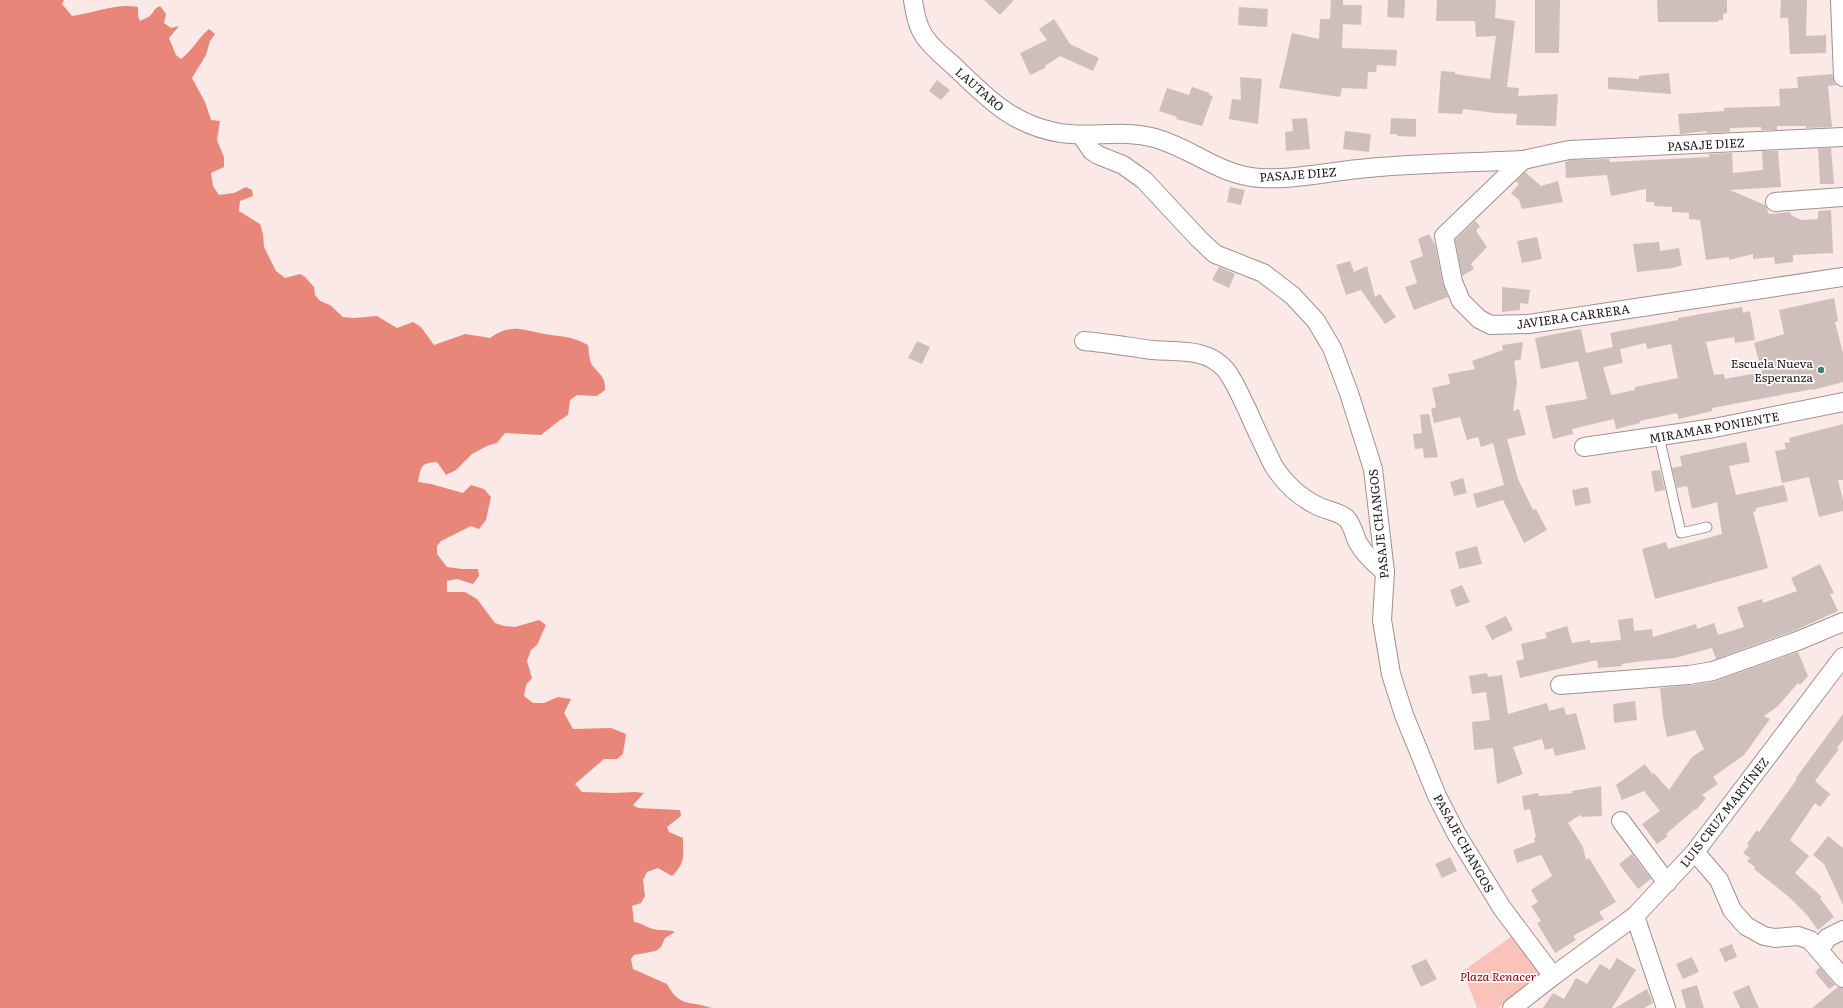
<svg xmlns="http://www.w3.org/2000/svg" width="1843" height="1008" font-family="Literata,serif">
<rect width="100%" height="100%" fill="#fae9e6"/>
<polygon fill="#fbc2ba" points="1511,937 1541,975 1498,1008 1477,1008 1463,971"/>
<path fill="#e9867a" d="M0,0h64l-2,4 10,12c23,-3 44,-13 66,-9v9l2,5 10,-5 6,-8 4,-2 6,8 -2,9 7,5 8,-2 -10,12 7,17 5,4c12,-9 17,-21 28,-30l6,5 -5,7 -4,14 -14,23 13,24 6,18 9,1 -3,19 7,17v10l-13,6 2,13 6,9 15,-2 12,-6 6,3 1,6 -13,5 -1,10 21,13 3,10 1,13 12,24 9,7 15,-4 5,3 9,10 1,8 5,6 10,4 13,12 11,1 23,-2 20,12 16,-6 8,5 13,18 31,-11 25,4c20,-14 29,-9 50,-5 18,4 30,2 48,12 1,6 1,15 4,20 7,9 14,12 13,25l-8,6 -20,-1 -7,5 -2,15 -8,5 -19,15 -36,-2 -8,10 -10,3 -15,8 -16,16 -10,5 -9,-13c-17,1 -16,5 -19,20l13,2 32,9 8,-8 13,4 7,8 -5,23 -7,9 -8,-3 -30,15 -4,5v8l10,13 15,2h16l1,7 -6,8 -16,-5 -10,2v11h18l12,7 18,24 9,3 11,1 24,-7 7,5 -9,20 -6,5 -4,11 5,17 -6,7 -2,11 9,7h11l14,-6 13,2 -7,14 9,16 38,-1 15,6 -3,20 -6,5h-13l-29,25 7,8 30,1 23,-1 9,1 -11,12 5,3 42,2 1,6 -14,11 2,5 14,6c0,17 3,25 -11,38l-14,-8 -11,4 -4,8 2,16 -4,7 -9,3 2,16c8,1 12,5 19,7 7,2 14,0 22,3l-10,6 -4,9 -5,4 -22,4 -3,4 2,10 34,15c13,24 21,16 45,24h-712z"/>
<g fill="#cfbfbc" fill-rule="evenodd">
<polygon points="984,0 1014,0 1000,15"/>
<polygon points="1331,0 1343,0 1343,5 1362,5 1361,25 1343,24 1342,48 1397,50 1396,66 1377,65 1376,72 1368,72 1367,89 1342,88 1340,97 1279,88 1292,33 1319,39 1320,19 1330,19"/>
<polygon points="1388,0 1405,0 1404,18 1387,17"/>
<polygon points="1437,0 1496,0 1495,18 1515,21 1507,87 1519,88 1518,96 1558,94 1556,126 1516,125 1517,114 1495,113 1463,109 1462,114 1438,113 1441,71 1455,72 1455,74 1490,79 1496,36 1476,37 1475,21 1436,21"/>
<polygon points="1535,0 1560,0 1559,53 1535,53"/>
<polygon points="1657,0 1727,0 1727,13 1723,14 1723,20 1718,20 1719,22 1658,22"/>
<polygon points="1781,0 1807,0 1806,36 1826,35 1826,53 1790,54 1788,18 1780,18"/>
<polygon points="1239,7 1268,9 1267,27 1238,25"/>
<polygon points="1054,19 1070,44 1099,58 1093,71 1060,56 1045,66 1045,68 1030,75 1020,53 1047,40 1039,29"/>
<polygon points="1669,73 1671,94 1608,89 1608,77 1639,79 1639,76"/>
<polygon points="1832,74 1834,82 1837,85 1828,86 1832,127 1806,128 1806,126 1777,126 1777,130 1761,130 1761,127 1730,128 1730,132 1707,133 1707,131 1680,134 1678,114 1724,111 1724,108 1780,106 1779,89 1798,88 1797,77"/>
<polygon points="1240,77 1262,79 1258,124 1229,119 1232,99 1241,100"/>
<polygon points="937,80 950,90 941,100 929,91"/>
<polygon points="1192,87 1210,93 1209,95 1213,96 1202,126 1176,119 1177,117 1159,111 1167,88 1189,95"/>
<polygon points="1307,118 1310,149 1286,151 1285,132 1293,131 1292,119"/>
<polygon points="1391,118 1416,119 1416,137 1398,136 1396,134 1390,134"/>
<polygon points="1345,131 1371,134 1369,152 1343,149"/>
<polygon points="1831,148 1834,184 1820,184 1818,149 1807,149"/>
<polygon points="1762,151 1778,151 1781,187 1730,190 1765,205 1769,214 1790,212 1791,215 1801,220 1818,219 1818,211 1831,210 1833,253 1793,255 1793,262 1775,264 1774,257 1753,259 1753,254 1729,260 1729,257 1706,260 1700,220 1689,219 1689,213 1672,212 1672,207 1654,206 1654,202 1646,202 1646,189 1611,196 1607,175 1566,178 1565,162 1570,160 1609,159 1610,162 1709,157 1709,154 1732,153 1733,173 1763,170"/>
<polygon points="1525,172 1541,186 1558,181 1563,202 1522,209 1519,200 1511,193 1519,184 1516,181"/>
<polygon points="1230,187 1245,190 1241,205 1227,202"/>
<polygon points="1475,221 1480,226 1476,231 1487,247 1471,264 1474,269 1462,276 1455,240"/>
<polygon points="1429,234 1435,245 1443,284 1448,297 1414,310 1405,287 1417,283 1410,261 1423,256 1418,239"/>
<polygon points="1537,237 1542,259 1522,263 1517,241"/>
<polygon points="1659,242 1660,251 1679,248 1682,265 1673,268 1637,272 1633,244"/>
<polygon points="1350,261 1354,272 1367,266 1375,297 1380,294 1396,317 1385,324 1361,290 1346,295 1336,265"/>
<polygon points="1219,267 1235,274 1229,288 1212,280"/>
<polygon points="1502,287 1530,290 1528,304 1520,303 1520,310 1502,312"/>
<path d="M1834,298l4,23 -3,1 8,31v29l-30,8v-1l-101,19v3l-33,8 -2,-6 -37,8v2l-24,6 -2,-10 -42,10 1,5 -20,5 -8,-33 42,-7 -9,-38 -37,8 -6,-31 46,-9 5,24 27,-6 -3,-14 68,-13v-2l64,-11 1,6 7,-2 5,29 -20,3 -1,-6 -28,5 8,33 10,-1 1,5 37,-7 -8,-29 30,-9 -5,-24zM1646,343l1,6 24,-5 7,34 -43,9v3l-24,5 -8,-28 20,-4 -3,-14z"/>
<polygon points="917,341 930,347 922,364 908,358"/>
<polygon points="1523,342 1521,359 1514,361 1517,382 1513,411 1519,409 1526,435 1507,439 1518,479 1533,510 1536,509 1547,530 1524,543 1503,500 1477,508 1473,494 1504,485 1493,443 1481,447 1478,437 1467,440 1460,417 1434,423 1431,409 1436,407 1432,388 1450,384 1448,374 1475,369 1472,361 1503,350 1502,345"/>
<polygon points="1429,414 1438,457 1424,458 1423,448 1415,449 1413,434 1422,433 1420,415"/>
<polygon points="1843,424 1843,480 1838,480 1843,500 1843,511 1819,517 1809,477 1782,483 1775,451 1786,449 1784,443 1790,442 1789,438"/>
<polygon points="1746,442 1750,462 1729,466 1736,495 1784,485 1788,501 1756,508 1756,511 1753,512 1768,568 1655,599 1642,549 1666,542 1668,549 1722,534 1717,502 1692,509 1687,486 1677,488 1672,468 1682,466 1680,456"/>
<polygon points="1660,470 1665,490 1655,492 1651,471"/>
<polygon points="1463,478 1467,493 1454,496 1450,482"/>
<polygon points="1588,487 1591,503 1575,506 1572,490"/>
<polygon points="1477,546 1482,564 1459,569 1455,552"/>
<polygon points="1820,564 1834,593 1830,594 1838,611 1796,630 1716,659 1712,648 1675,658 1635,662 1622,664 1622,666 1598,668 1597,660 1520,678 1516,661 1524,659 1521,644 1547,638 1545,633 1567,626 1572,643 1590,640 1590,643 1621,640 1618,620 1633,618 1634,631 1652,629 1653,637 1696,624 1697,629 1714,623 1718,635 1744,627 1737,607 1762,599 1763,603 1797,591 1791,578"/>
<polygon points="1462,585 1470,602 1456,607 1450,590"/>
<polygon points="1506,616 1513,630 1492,640 1485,626"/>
<polygon points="1798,652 1808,676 1800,685 1798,683 1777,707 1764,716 1770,719 1744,755 1713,777 1718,784 1702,795 1706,798 1696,810 1695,809 1666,834 1668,836 1657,844 1642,824 1660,811 1644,791 1622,800 1616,785 1645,764 1652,774 1654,773 1669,790 1692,757 1704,749 1695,730 1667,737 1663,717 1660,688 1691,685 1716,681"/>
<polygon points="1487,673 1488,677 1502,675 1508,714 1547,703 1549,711 1564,707 1566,715 1576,713 1586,749 1555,756 1553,748 1545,750 1542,739 1513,747 1523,774 1497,784 1493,748 1474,750 1472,722 1490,720 1486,692 1472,694 1469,676"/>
<polygon points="1635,701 1637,720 1614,723 1613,704"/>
<polygon points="1843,714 1843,740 1837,748 1839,749 1815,781 1830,794 1820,807 1815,803 1790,840 1809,856 1795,873 1822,897 1820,898 1834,917 1818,930 1807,915 1789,897 1754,869 1755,867 1747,861 1750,858 1743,853 1749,846 1747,844 1757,830 1759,832 1797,779 1796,778"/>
<polygon points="1601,786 1602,816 1582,817 1580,815 1568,823 1583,847 1586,860 1589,858 1616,902 1599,912 1604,919 1573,936 1576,940 1555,953 1537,923 1541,921 1531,906 1538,902 1531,890 1552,876 1542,856 1540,855 1517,863 1513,850 1535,842 1534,838 1536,837 1530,809 1524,810 1522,796 1538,793 1539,796 1573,793 1572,791"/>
<polygon points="1828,836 1843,848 1843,905 1824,864 1813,855"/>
<polygon points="1632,854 1651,879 1638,889 1619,864"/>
<polygon points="1450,857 1457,871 1442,878 1435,864"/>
<polygon points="1732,944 1737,957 1725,962 1719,949"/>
<polygon points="1692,957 1699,972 1683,979 1676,964"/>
<polygon points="1617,958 1636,970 1612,1008 1543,1008 1553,993 1564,999 1576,978 1587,984 1600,964 1610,970"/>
<polygon points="1426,959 1437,979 1421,987 1411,966"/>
<polygon points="1820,967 1835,985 1829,989 1815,972"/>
<polygon points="1697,985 1704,1008 1686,1008 1681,990"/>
<polygon points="1749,985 1753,995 1759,1008 1740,1008 1733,992"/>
<polygon points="1838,987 1843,988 1843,1008 1812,1008"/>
<polygon points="1647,989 1653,1003 1644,1008 1615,1008"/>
</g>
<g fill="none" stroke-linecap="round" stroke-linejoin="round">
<g stroke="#a1918f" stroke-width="11">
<polyline id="service" points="1659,436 1681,533 1707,527"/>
</g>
<g stroke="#a1918f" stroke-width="20">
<g id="minor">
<path d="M913,0c2,13 4,25 11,36 8,12 20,21 31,31 33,32 58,58 105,66 33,5 62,-4 95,5 39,11 63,37 105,40 32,2 67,-6 99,-9 54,-6 109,-6 164,-9"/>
<polyline points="1840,0 1843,77"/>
<polyline points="1081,135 1092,151 1098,155 1123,165 1144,180 1199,239 1215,254 1263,273 1293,296 1316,321 1332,348 1349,393 1373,469 1385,572 1382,620 1391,674 1404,715 1437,796 1457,835 1502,908 1553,976"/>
<polyline points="1843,137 1569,150 1523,160 1444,236 1453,282 1461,301 1479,319 1491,325 1529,324 1843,277"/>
<polyline points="1775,202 1843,197"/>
<path d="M1084,341c23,2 46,6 69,9 26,2 53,-2 72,19 10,12 15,27 22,40 8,19 17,37 26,56 12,19 27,33 47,42 9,4 19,5 26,11 7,7 8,17 12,25 7,12 17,21 27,29"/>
<polyline points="1584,447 1714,428 1843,402"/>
<polyline points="1560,685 1689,675 1713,671 1800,640 1843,622"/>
<polyline points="1621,821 1667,883"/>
<polyline points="1695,852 1719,880 1732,910 1746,926 1764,936 1775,938 1798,936 1810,940 1843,978"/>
<polyline points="1635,916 1666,1008"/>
<polyline points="1820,950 1827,938 1843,930"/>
<polyline points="1512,1008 1553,976 1635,916 1695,852 1843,657"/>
</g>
</g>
<use href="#service" stroke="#fff" stroke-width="9"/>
<use href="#minor" stroke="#fff" stroke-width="18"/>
</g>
<circle fill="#3c7f71" stroke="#fff" stroke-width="1.5" cx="1821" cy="370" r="4"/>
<g text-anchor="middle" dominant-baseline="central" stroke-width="3.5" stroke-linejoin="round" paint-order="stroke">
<g font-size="12" fill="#1b1615" stroke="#fff">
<text transform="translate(980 89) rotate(41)">LAUTARO</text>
<text transform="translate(1706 144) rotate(-3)">PASAJE DIEZ</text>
<text transform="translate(1298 174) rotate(-4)">PASAJE DIEZ</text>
<text transform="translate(1573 316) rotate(-8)">JAVIERA CARRERA</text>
<text transform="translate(1714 427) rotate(-10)">MIRAMAR PONIENTE</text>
<text transform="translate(1378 524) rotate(-96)">PASAJE CHANGOS</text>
<text transform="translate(1724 812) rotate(-52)">LUIS CRUZ MARTÍNEZ</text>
<text transform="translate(1464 843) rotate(61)">PASAJE CHANGOS</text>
</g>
<g font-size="12" fill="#1b1615" stroke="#fff" text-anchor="end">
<text x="1813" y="363">Escuela Nueva<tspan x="1813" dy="14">Esperanza</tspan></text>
</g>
<g font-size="12" font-style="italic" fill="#820307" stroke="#fff">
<text x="1498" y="976">Plaza Renacer</text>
</g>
</g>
</svg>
